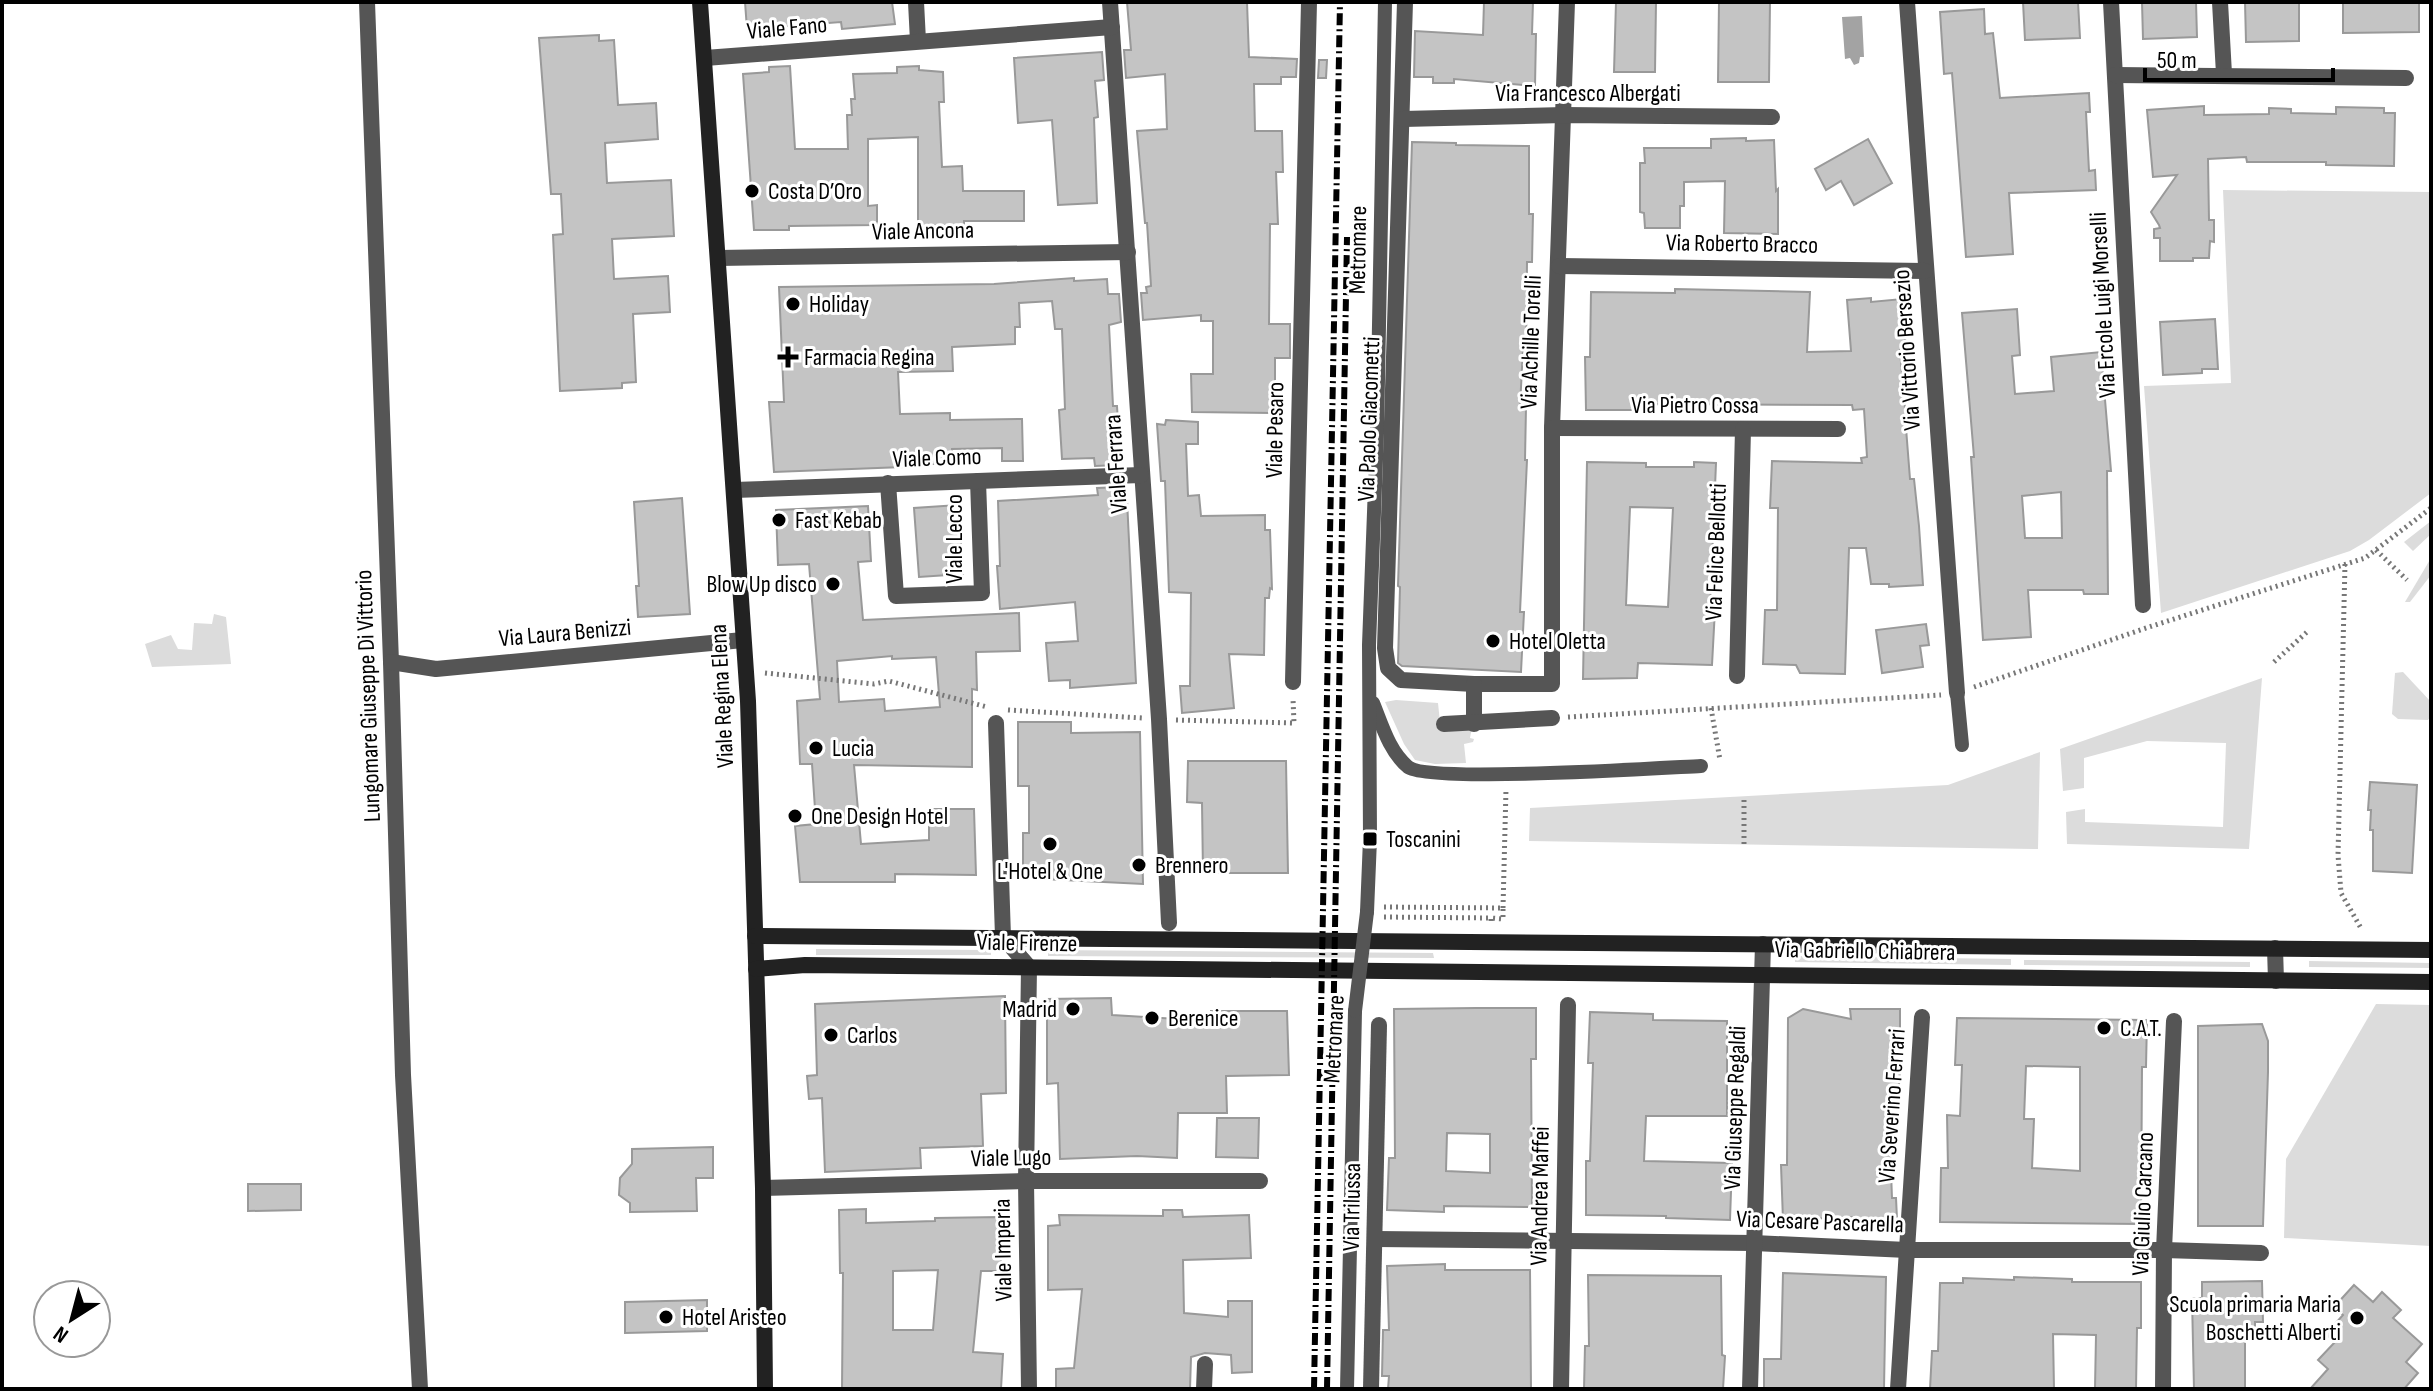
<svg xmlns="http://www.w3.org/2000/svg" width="2433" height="1391" font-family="'Sofia Sans Condensed',sans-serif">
<rect width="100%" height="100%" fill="#fff"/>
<g fill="#dcdcdc">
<polygon points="2223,190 2431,192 2431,493 2369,540 2350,551 2161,613 2144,386 2231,383"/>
<polygon points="2431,521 2431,534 2413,551 2404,542"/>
<polygon points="2431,558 2431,575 2410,602 2405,602"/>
<polygon points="214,614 226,617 231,664 152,667 145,644 171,635 178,649 192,650 194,623 212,624"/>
<polygon points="2403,672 2431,702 2431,716 2428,720 2398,719 2392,714 2395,673"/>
<polygon points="2262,678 2249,849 2067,844 2066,812 2085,809 2085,822 2223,827 2226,743 2147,741 2084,758 2084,788 2063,791 2060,749"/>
<polygon points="1396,700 1438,703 1441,732 1454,725 1472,727 1470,738 1474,739 1473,742 1464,744 1466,763 1435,764 1415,760 1404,744 1385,702"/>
<polygon points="2040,752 2038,849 1529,841 1530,808 1948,785"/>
<polygon points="816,949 991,950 991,955 816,955"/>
<polygon points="1048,950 1433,953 1434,958 1048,956"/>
<polygon points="1795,956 2011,959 2011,965 1795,962"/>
<polygon points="2024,960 2250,962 2250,967 2024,965"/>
<polygon points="2309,961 2431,963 2431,968 2309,967"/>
<polygon points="2376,1004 2431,1005 2431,1246 2284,1238 2286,1159"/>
</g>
<polygon fill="#a3a3a3" points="1862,16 1864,57 1860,57 1859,63 1854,65 1850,58 1845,59 1842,17"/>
<g fill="#c4c4c4" stroke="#999" stroke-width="2" fill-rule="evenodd">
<polygon points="745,2 892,2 895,24 842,29 841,22 747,29"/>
<polygon points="1127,2 1247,2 1249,57 1297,59 1296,77 1281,77 1281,84 1254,84 1255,131 1282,131 1283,172 1276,172 1278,224 1270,224 1269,324 1290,324 1290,358 1275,358 1275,413 1192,412 1191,374 1213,374 1213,321 1201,321 1201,315 1143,320 1141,293 1147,293 1146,287 1151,286 1147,223 1145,223 1137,131 1167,129 1165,74 1126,78 1124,50 1131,50"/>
<polygon points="1484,2 1533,2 1532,34 1536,34 1535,86 1454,79 1454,83 1433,83 1433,77 1414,77 1415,31 1483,35"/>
<polygon points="1616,2 1656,2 1655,72 1614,72"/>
<polygon points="1719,2 1770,2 1769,82 1718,82"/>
<polygon points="2023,2 2078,2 2080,38 2025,40"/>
<polygon points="2142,2 2196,2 2197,37 2143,39"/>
<polygon points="2245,2 2299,2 2299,41 2246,42"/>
<polygon points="2343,2 2419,2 2419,32 2343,33"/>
<polygon points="1984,9 1985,34 1993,33 2000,98 2089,93 2090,112 2086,112 2089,171 2095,170 2096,190 2009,193 2013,254 1966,257 1952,73 1944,74 1940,12"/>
<polygon points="599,35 599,41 614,40 618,105 656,103 658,139 605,143 607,183 671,180 674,236 612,239 614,279 668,276 670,312 633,314 636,382 622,383 622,388 560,391 553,235 563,234 561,194 551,194 539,38"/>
<polygon points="1102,52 1104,80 1095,81 1098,117 1094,118 1097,203 1058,205 1052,120 1018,123 1014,58"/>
<polygon points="1319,60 1327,60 1326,78 1318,78"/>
<polygon points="790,66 795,149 848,149 847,115 852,115 851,99 855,99 853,74 897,73 897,67 919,66 919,70 943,72 944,102 939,102 942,167 962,166 963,191 1024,191 1024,221 964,221 964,225 918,226 918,137 868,139 868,206 877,205 877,225 789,226 789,230 754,230 743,74 769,72 769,67"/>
<polygon points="2204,106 2204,115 2269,114 2269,108 2291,109 2291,113 2336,114 2336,107 2384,108 2384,113 2395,113 2394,166 2326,165 2326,162 2247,162 2246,157 2208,159 2209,220 2214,220 2214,242 2210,241 2209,258 2193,258 2193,261 2160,261 2160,238 2154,238 2154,229 2160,228 2159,225 2151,212 2177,175 2153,177 2147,110"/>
<polygon points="1746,138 1746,141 1774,140 1776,191 1778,189 1778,234 1724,233 1725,181 1684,182 1684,206 1680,206 1680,228 1645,228 1644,213 1640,212 1640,163 1645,163 1644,148 1711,148 1711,139"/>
<polygon points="1868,139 1892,183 1854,205 1841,181 1826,190 1815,169"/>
<polygon points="1412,142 1456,143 1456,145 1529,146 1529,214 1533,214 1532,262 1527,262 1526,348 1523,348 1520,407 1526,407 1525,460 1527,460 1520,612 1524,612 1521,672 1402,666 1398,663 1400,587 1398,586"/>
<polygon points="1074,278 1074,281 1107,279 1108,294 1119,294 1121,322 1109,325 1113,406 1117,406 1120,458 1117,458 1117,465 1095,466 1094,458 1062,459 1059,410 1065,409 1062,329 1055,329 1052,301 1019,303 1020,327 1015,327 1015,344 952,347 953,371 898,372 900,414 950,413 950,420 1022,419 1023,461 1002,461 1002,448 952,449 951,464 903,464 903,467 774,472 769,402 784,402 779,287 994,284"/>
<polygon points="1675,289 1810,292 1807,352 1851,351 1847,300 1871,298 1871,302 1902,299 1906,349 1900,350 1905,409 1909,409 1910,428 1906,428 1910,479 1914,479 1919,526 1923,585 1889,587 1889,584 1871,584 1866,548 1849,548 1845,674 1800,673 1796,665 1763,664 1765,610 1777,610 1778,508 1770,508 1772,461 1862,463 1861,458 1867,457 1864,409 1853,410 1852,405 1654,404 1654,410 1586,410 1585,357 1590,357 1591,292 1675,293"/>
<path d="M2017,309l3,46 -8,1 3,38 39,-3 -3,-34 50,-5 10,119h-4l1,123h-24l-1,-4h-55l3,47 -48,3 -12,-183h3l-12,-144zM2061,492l1,46h-37l-3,-42z"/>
<polygon points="2215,319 2218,369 2202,369 2202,373 2163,375 2160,322"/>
<polygon points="1166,420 1198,422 1198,444 1186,444 1188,496 1199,495 1201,516 1265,515 1265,530 1270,530 1272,589 1270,588 1269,598 1265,598 1264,655 1229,654 1234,708 1182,713 1180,686 1190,686 1191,593 1169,592 1165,481 1161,481 1157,424 1165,425"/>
<path d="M1587,462l59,1v4h48v-5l22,1 -6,145 5,1 -3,56 -74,-2 -1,15 -54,1zM1630,507l43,1 -5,99 -42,-2z"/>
<polygon points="1119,487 1120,501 1127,500 1136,683 1070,688 1070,680 1049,681 1046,643 1078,641 1075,602 1000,609 997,566 1000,566 998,501 1098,495 1097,488"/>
<polygon points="682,498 690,614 638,617 636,586 639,586 634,502"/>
<polygon points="958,505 963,574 919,577 914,508"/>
<path d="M868,506l3,55 -13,1 5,58 156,-7 1,38 -44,1 1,38 -5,-1v78l-118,-2 7,79 68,-4v-31h45l2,66 -81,-1v8h-95l-5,-56 21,-2 -4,-60h-12l-3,-63 23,-2 -11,-135 -31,1 -2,-55zM892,656v3l44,-2 4,50 -55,4 -1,-12 -45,3 -2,-41z"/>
<polygon points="1926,624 1929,645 1920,646 1923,667 1882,673 1876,630"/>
<polygon points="1018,722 1071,722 1071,733 1140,732 1143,884 1023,878 1023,833 1029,833 1029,786 1018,786"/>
<polygon points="1188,761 1286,761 1288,873 1203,873 1202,803 1187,802"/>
<polygon points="2370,782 2417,785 2412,873 2373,871 2373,830 2370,830 2371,810 2368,810"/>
<polygon points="1005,996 1006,1093 981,1094 983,1146 920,1148 921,1168 825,1172 822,1098 809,1099 807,1076 817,1075 815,1004"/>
<polygon points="1111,998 1112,1015 1211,1021 1211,1011 1287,1011 1289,1075 1226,1076 1227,1113 1178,1113 1177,1158 1137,1156 1060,1159 1058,1083 1047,1084 1047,999"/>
<path d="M1476,1008h60v51h-5l1,148 -88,-1v6l-57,-2 2,-52h6l-1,-149zM1447,1133l43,1v39l-44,-2z"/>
<polygon points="1803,1009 1851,1019 1850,1009 1900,1009 1900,1069 1895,1146 1890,1146 1892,1198 1896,1198 1897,1219 1852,1220 1852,1217 1783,1220 1781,1165 1787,1165 1788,1018"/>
<polygon points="1590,1012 1653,1014 1653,1020 1727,1021 1727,1116 1646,1116 1644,1161 1732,1163 1730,1220 1666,1218 1666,1216 1586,1215 1586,1161 1590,1161 1593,1063 1588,1063"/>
<path d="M1957,1018l190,2 -1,47h-4l-1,157 -201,-2 1,-54h7l-1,-53 13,1 2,-51h-7zM2026,1066l54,1v104l-48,-3 2,-49h-10z"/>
<polygon points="2262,1024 2268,1041 2268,1072 2263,1226 2198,1226 2198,1026"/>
<polygon points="1217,1118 1259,1118 1258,1158 1216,1157"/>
<polygon points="713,1147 713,1178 696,1178 697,1211 630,1212 630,1203 619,1195 620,1178 632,1164 632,1149"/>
<polygon points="248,1184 301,1184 301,1210 248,1211"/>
<path d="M866,1209v14l69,-2v-3l65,-1 1,54h-20l-8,81 30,2 -2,35h-159l1,-116h-3l-1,-63zM938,1270l-5,60h-40v-59z"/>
<polygon points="1163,1210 1182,1210 1183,1217 1249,1215 1251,1258 1183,1260 1184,1313 1228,1317 1228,1301 1252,1301 1252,1372 1232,1373 1231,1355 1205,1353 1191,1357 1190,1389 1056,1389 1056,1369 1074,1368 1082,1289 1048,1290 1048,1226 1060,1225 1059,1215 1163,1216"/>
<polygon points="1445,1264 1445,1270 1530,1270 1531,1389 1388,1389 1389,1376 1382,1376 1383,1330 1389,1330 1387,1266"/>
<polygon points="1783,1273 1886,1277 1884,1389 1764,1389 1764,1359 1781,1359"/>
<polygon points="1588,1275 1721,1276 1722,1355 1725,1356 1723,1389 1584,1389 1585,1346 1589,1346"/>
<polygon points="2014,1277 2072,1279 2072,1282 2141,1282 2141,1328 2137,1328 2136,1389 2095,1389 2096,1335 2053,1334 2054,1389 1930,1389 1932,1351 1938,1351 1940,1283 1963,1283 1963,1278 2014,1280"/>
<polygon points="2262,1281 2263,1322 2255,1322 2255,1334 2245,1335 2245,1389 2194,1389 2192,1298 2202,1298 2202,1282"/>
<polygon points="2354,1285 2373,1302 2382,1292 2401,1310 2393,1318 2422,1344 2406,1362 2418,1373 2404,1389 2310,1389 2328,1369 2318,1360 2335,1342 2326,1334 2343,1315 2334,1307"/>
<polygon points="707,1300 707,1331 625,1333 625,1302"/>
</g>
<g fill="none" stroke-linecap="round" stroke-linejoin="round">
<g stroke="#777" stroke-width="5" stroke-dasharray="2 4" stroke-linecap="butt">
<polyline points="2376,550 2407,580"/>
<polyline points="2345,564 2338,855 2341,893 2362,930"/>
<polyline points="2274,662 2307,632"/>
<polyline points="765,673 874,684 889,681 987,707"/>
<polyline points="1974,687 2149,627 2365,558 2431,508"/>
<polyline points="1711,708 1720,760"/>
<polyline points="1008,710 1142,718"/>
<polyline points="1568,717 1941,695"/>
<polyline points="1176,720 1294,723 1293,699"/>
<polyline points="1744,844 1744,799"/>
<polyline points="1384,907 1503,908 1503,919 1491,918"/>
<polyline points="1503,908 1506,789"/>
<polyline points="1384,917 1491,918 1491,921"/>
</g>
<g stroke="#555" stroke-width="14">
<polyline points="1957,693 1962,745"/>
<path d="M1373,703c9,22 16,48 35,64 20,16 252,1 293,-1"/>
<polyline points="1367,912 1370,839 1369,645 1377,433 1385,2"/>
<polyline points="1347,1389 1355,1011"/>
</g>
<g stroke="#555" stroke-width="16">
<polyline points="367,2 391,662 403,1075 420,1389"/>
<polyline points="916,2 918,41"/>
<polyline points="1110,2 1159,719 1169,923"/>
<polyline points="1405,2 1385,648 1388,668 1401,680 1474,684 1552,684 1552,428 1567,2"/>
<polyline points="1907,2 1957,693"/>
<polyline points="2111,2 2143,605"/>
<polyline points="2220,2 2224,74"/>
<polyline points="705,58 1112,27"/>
<polyline points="2115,75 2406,78"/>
<polyline points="1403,119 1564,115 1772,117"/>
<polyline points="719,258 1128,252"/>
<polyline points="1559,266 1925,271"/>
<polyline points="1552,428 1838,429"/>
<polyline points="888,483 896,596 982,593 978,481"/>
<polyline points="734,490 1141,475"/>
<polyline points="391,662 436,669 743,640"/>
<polyline points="1737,676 1743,429"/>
<polyline points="1293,682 1309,2"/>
<polyline points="1474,684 1474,724"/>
<polyline points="996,723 1003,937 1029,967 1026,1181 1029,1389"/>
<polyline points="1444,724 1552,718"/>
<polyline points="2275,948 2276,981"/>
<polyline points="763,1188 1026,1181 1260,1181"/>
<polyline points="1376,1239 1754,1243 1907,1250 2164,1250 2261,1253"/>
<polyline points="1204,1389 1205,1364"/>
<polyline points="1371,1389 1379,1025"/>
<polyline points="1561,1389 1568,1005"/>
<polyline points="1750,1389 1763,944"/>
<polyline points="1898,1389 1922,1017"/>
<polyline points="2163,1389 2164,1250 2174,1021"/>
</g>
<g stroke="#222" stroke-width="16">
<polyline points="700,2 748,701 763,1188 765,1389"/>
<polyline points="755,936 2431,950"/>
<polyline points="756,969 805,965 2431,982"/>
</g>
<g stroke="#000" stroke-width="6" stroke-dasharray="12 4 2 4" stroke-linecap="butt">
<polyline points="1314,1389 1340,2"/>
<polyline points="1327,1389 1347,237"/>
</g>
<polyline stroke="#555" stroke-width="14" points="1355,1011 1367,912"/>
</g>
<g fill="#000" stroke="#fff" stroke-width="3">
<circle cx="752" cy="191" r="8"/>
<circle cx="793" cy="304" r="8"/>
<path d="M784 345h8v8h8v8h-8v8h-8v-8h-8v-8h8z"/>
<circle cx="779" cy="520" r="8"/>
<circle cx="833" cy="584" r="8"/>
<circle cx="1493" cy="641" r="8"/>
<circle cx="816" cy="748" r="8"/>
<circle cx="795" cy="816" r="8"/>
<rect x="1362" y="831" width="16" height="16" rx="4"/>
<circle cx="1050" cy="844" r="8"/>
<circle cx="1139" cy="865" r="8"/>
<circle cx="1073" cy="1009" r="8"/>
<circle cx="1152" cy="1018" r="8"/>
<circle cx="2104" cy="1028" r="8"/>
<circle cx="831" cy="1035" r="8"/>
<circle cx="666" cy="1317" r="8"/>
<circle cx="2357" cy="1318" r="8"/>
</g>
<g text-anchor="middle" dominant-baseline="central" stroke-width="6" stroke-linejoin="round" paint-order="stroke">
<g font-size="24" fill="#000" stroke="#fff">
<text transform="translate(787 28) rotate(-5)">Viale Fano</text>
<text x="1588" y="93">Via Francesco Albergati</text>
<text transform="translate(923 231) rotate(-1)">Viale Ancona</text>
<text transform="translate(1742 244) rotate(1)">Via Roberto Bracco</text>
<text transform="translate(1358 250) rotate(-89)">Metromare</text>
<text transform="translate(2103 305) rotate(-93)">Via Ercole Luigi Morselli</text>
<text transform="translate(1531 342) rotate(-88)">Via Achille Torelli</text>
<text transform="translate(1907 350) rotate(-94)">Via Vittorio Bersezio</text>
<text x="1695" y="405">Via Pietro Cossa</text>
<text transform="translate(1369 419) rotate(-88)">Via Paolo Giacometti</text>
<text transform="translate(1275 430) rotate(-89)">Viale Pesaro</text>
<text transform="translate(937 458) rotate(-2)">Viale Como</text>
<text transform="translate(1116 464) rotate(-94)">Viale Ferrara</text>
<text transform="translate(954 539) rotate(-90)">Viale Lecco</text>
<text transform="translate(1716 552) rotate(-88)">Via Felice Bellotti</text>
<text transform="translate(565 633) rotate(-5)">Via Laura Benizzi</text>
<text transform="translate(368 696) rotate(-92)">Lungomare Giuseppe Di Vittorio</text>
<text transform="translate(722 696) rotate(-93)">Viale Regina Elena</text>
<text transform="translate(1027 943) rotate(1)">Viale Firenze</text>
<text transform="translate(1865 951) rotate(1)">Via Gabriello Chiabrera</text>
<text transform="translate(1334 1039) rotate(-87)">Metromare</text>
<text transform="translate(1892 1106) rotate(-86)">Via Severino Ferrari</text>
<text transform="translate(1735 1108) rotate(-88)">Via Giuseppe Regaldi</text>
<text transform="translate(1011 1158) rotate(-1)">Viale Lugo</text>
<text transform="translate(1540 1196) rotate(-89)">Via Andrea Maffei</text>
<text transform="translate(2143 1204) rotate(-88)">Via Giulio Carcano</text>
<text transform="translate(1352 1207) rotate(-89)">Via Trilussa</text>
<text transform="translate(1820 1222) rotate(2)">Via Cesare Pascarella</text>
<text transform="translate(1003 1250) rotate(-91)">Viale Imperia</text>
</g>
<g font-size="24" fill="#000" stroke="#fff" text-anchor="start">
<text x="768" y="191">Costa D’Oro</text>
<text x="809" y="304">Holiday</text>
<text x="804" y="357">Farmacia Regina</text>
<text x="795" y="520">Fast Kebab</text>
<text x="817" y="584" text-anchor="end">Blow Up disco</text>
<text x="1509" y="641">Hotel Oletta</text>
<text x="832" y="748">Lucia</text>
<text x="811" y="816">One Design Hotel</text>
<text x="1386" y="839">Toscanini</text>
<text x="1155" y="865">Brennero</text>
<text x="1050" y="871" text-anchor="middle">L'Hotel &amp; One</text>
<text x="1057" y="1009" text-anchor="end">Madrid</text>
<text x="1168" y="1018">Berenice</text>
<text x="2120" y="1028">C.A.T.</text>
<text x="847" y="1035">Carlos</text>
<text x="2341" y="1304" text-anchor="end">Scuola primaria Maria<tspan x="2341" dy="28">Boschetti Alberti</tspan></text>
<text x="682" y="1317">Hotel Aristeo</text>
</g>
</g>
<rect width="2433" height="1391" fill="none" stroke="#000000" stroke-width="8"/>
<g transform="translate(72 1319) rotate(216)"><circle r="38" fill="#ffffff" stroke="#999999" stroke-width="2"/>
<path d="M0-6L14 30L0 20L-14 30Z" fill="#000000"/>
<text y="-12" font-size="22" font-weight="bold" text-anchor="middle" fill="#000000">N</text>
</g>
<path d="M2145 68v12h188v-12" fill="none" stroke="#000000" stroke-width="4"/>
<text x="2157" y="68" font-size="24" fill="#000000" stroke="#ffffff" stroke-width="6" paint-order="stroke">50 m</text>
</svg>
